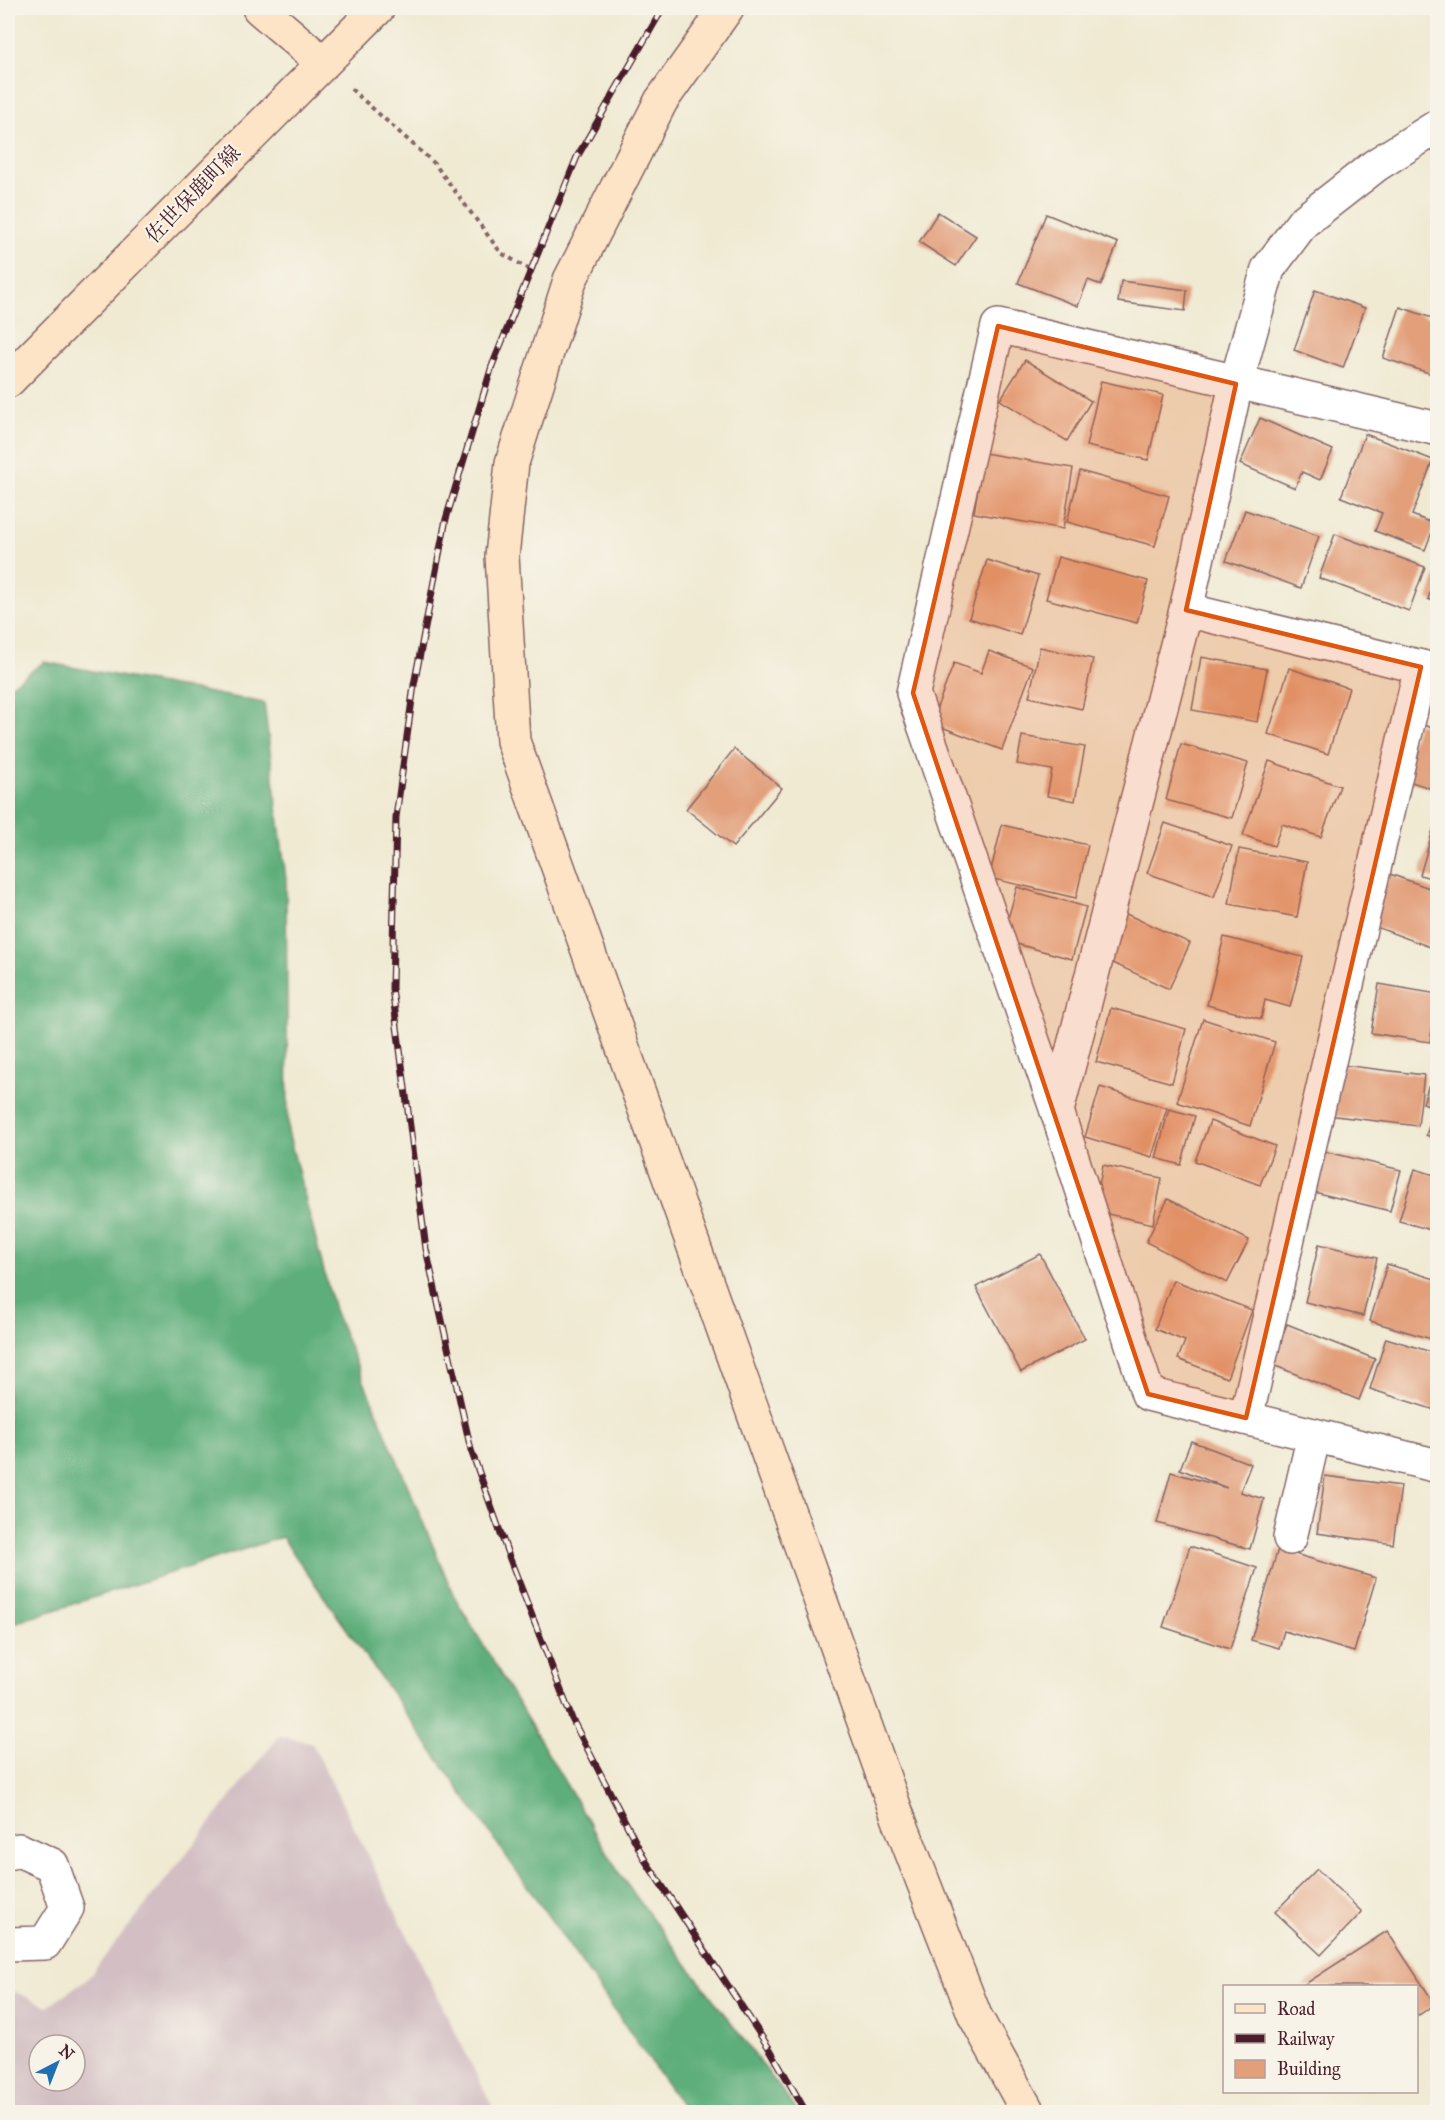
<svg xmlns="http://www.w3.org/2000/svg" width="1445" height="2120" font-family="'IM FELL Great Primer','Noto Serif JP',serif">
<rect width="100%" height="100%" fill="#f7f3e8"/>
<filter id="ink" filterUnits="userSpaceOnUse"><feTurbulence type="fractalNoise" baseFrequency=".0167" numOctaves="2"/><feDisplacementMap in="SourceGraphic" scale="12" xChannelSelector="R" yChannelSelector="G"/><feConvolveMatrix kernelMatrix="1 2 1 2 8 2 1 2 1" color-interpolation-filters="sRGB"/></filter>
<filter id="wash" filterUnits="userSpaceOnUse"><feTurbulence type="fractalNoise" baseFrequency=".008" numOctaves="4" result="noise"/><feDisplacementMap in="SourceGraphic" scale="24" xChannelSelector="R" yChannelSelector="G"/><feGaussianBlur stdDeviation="1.35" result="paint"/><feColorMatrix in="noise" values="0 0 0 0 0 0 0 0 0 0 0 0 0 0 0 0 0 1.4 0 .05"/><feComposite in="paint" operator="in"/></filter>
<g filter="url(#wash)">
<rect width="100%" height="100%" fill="#f0ead3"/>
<path fill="#d2bec3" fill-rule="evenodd" d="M279,1736l33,7 183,369h-487v-123l40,17 40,-28zM39,2045h36v36h-36z"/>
<polygon fill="#5dae7a" stroke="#546652" stroke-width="1.5" points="44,662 264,703 286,879 288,1132 334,1310 454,1596 622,1878 798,2112 686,2112 282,1537 8,1625 8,688"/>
<g id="blocks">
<g fill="#e29f7a">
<polygon points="938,212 976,236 956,266 919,242"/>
<polygon points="1046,214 1118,243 1101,285 1088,280 1078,306 1018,283"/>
<polygon points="1121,281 1187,290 1185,311 1118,302"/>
<polygon points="1315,290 1365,308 1343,368 1294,350"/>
<polygon points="1400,307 1438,320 1438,376 1383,358"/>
<polygon points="1025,360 1091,401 1067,441 1000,400"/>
<polygon points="1101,381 1163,395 1148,460 1086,446"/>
<polygon points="1260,418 1333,450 1320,480 1302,472 1295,488 1240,464"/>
<polygon points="1365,434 1433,460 1412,515 1435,524 1425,550 1375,531 1382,513 1341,497"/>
<polygon points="984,453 1073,468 1063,529 974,513"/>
<polygon points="1080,471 1169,496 1155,546 1067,522"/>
<polygon points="1245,510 1319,536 1301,588 1226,561"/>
<polygon points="1335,534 1425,567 1409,611 1319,578"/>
<polygon points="1058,557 1148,581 1137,623 1046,599"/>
<polygon points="987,560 1038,576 1020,635 969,618"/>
<polygon points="1437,573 1438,574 1438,603 1428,599"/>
<polygon points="1040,647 1093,659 1082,709 1029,697"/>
<polygon points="989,651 1033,667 1002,750 931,723 954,663 981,673"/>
<polygon points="1201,657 1267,669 1257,722 1192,710"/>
<polygon points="1289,668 1349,688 1328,754 1268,734"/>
<polygon points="1418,723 1438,730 1438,791 1400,778"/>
<polygon points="1022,736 1085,747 1075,801 1047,796 1052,770 1017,764"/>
<polygon points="1181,744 1248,763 1232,818 1166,800"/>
<polygon points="734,749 782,788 733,847 686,809"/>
<polygon points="1269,761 1340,786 1321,837 1282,824 1274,846 1243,835"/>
<polygon points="1437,816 1438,816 1438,880 1420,875"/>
<polygon points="1165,823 1232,846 1214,897 1147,873"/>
<polygon points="1002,825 1088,845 1076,898 989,878"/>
<polygon points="1239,849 1307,862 1297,917 1229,904"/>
<polygon points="1387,873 1438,891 1438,950 1368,924"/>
<polygon points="1017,887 1086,907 1072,959 1002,940"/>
<polygon points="1124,913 1190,943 1169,989 1104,959"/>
<polygon points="1224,937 1303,957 1290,1007 1265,1000 1261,1019 1207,1005"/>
<polygon points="1379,984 1438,994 1430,1042 1371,1033"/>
<polygon points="1111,1008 1186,1029 1172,1083 1096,1062"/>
<polygon points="1203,1019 1275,1042 1250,1126 1177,1102"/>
<polygon points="1334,1064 1424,1075 1418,1126 1327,1115"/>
<polygon points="1100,1087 1167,1108 1152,1157 1085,1137"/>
<polygon points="1428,1087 1438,1090 1438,1139 1426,1135 1436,1108 1423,1103"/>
<polygon points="1169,1109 1195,1116 1181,1165 1156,1158"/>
<polygon points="1210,1121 1275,1146 1260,1185 1195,1161"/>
<polygon points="1320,1150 1401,1170 1390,1211 1310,1191"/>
<polygon points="1103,1165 1162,1178 1153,1224 1094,1211"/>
<polygon points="1415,1169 1438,1176 1438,1232 1399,1221"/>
<polygon points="1168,1199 1249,1240 1227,1283 1146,1242"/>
<polygon points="1319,1244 1377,1258 1363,1316 1305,1302"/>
<polygon points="1040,1254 1085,1339 1021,1372 976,1287"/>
<polygon points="1387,1264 1438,1280 1438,1341 1370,1321"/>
<polygon points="1173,1280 1252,1310 1227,1378 1178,1359 1185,1341 1155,1329"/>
<polygon points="1287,1324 1375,1359 1359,1400 1271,1364"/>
<polygon points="1386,1338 1438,1354 1438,1411 1370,1389"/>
<polygon points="1191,1441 1251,1464 1240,1492 1264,1499 1250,1549 1157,1523 1171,1472 1227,1488 1180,1469"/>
<polygon points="1325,1476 1401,1486 1393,1544 1317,1533"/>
<polygon points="1190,1546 1257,1568 1230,1649 1163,1627"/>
<polygon points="1278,1549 1376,1578 1354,1652 1284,1631 1279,1648 1251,1640"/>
<polygon points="1317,1869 1362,1912 1321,1955 1275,1912"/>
<polygon points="1387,1931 1435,2004 1416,2017 1416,1986 1302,1986"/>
</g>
</g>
</g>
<g filter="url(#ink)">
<use href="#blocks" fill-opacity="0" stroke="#846666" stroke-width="1.5"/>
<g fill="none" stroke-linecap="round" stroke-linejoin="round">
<g stroke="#846666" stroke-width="36">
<g id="street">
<polyline points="1438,429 998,326 913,693 1057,1111 1148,1394 1438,1466"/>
<polyline points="1186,610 1438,671"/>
<polyline points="1057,1111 1186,610 1236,384 1268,269 1303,222 1376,165 1438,126"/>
<polyline points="1246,1418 1421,667"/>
<polyline points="1290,1538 1314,1435"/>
<polyline points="8,1853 19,1850 52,1865 67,1908 45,1943 8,1944"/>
</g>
</g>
<g stroke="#846666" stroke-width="36">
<g id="secondary">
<polyline points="259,8 322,62"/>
<polyline points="727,8 661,101 570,280 512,463 502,556 513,741 898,1817 975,2016 1028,2112"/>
<polyline points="8,381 378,8"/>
</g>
</g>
<polyline stroke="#846666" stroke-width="4" stroke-dasharray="4.5 4.5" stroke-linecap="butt" points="351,89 434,163 501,253 532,271"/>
<use href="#street" stroke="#fff" stroke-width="33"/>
<use href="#secondary" stroke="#fee4c6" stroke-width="33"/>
<g stroke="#4a1f2b" stroke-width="7">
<polyline id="rail" points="663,8 577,157 492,366 446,519 414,685 396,817 392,988 426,1249 471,1450 508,1554 572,1719 645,1860 771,2051 806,2112"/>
</g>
<use href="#rail" stroke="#f7f3e8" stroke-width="4.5" stroke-dasharray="14" stroke-linecap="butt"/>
</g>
</g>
<path fill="#e0560e" fill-opacity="0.2" stroke="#e0560e" stroke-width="4.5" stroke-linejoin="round" d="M998,326l238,58 -50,226 235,57 -175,751 -98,-24 -235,-701z"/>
<g text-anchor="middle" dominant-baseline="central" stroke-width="4.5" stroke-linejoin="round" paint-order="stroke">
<g font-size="21" fill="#4a1f2b" stroke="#f7f3e8">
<text transform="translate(193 194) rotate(-46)">佐世保鹿町線</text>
</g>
</g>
<rect width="1445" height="2120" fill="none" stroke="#f7f3e8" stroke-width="30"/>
<rect x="1223" y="1985" width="195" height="108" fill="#f7f3e8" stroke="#b29e9c" stroke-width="1.5"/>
<rect x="1235" y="2004" width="30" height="9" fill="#fee4c6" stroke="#b29e9c" stroke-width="1.5"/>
<text x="1277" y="2015" font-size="18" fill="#4a1f2b">Road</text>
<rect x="1235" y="2034" width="30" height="9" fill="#4a1f2b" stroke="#b29e9c" stroke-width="1.5"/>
<text x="1277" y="2045" font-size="18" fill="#4a1f2b">Railway</text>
<rect x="1235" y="2060" width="30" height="18" fill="#e29f7a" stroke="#b29e9c" stroke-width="1.5"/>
<text x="1277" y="2075" font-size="18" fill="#4a1f2b">Building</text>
<g transform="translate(57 2063) rotate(42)"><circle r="28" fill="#f7f3e8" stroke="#b29e9c" stroke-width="1.5"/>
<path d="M0-4.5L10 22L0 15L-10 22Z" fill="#1f6fb2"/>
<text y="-9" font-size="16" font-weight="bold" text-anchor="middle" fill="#4a1f2b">N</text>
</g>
</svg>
